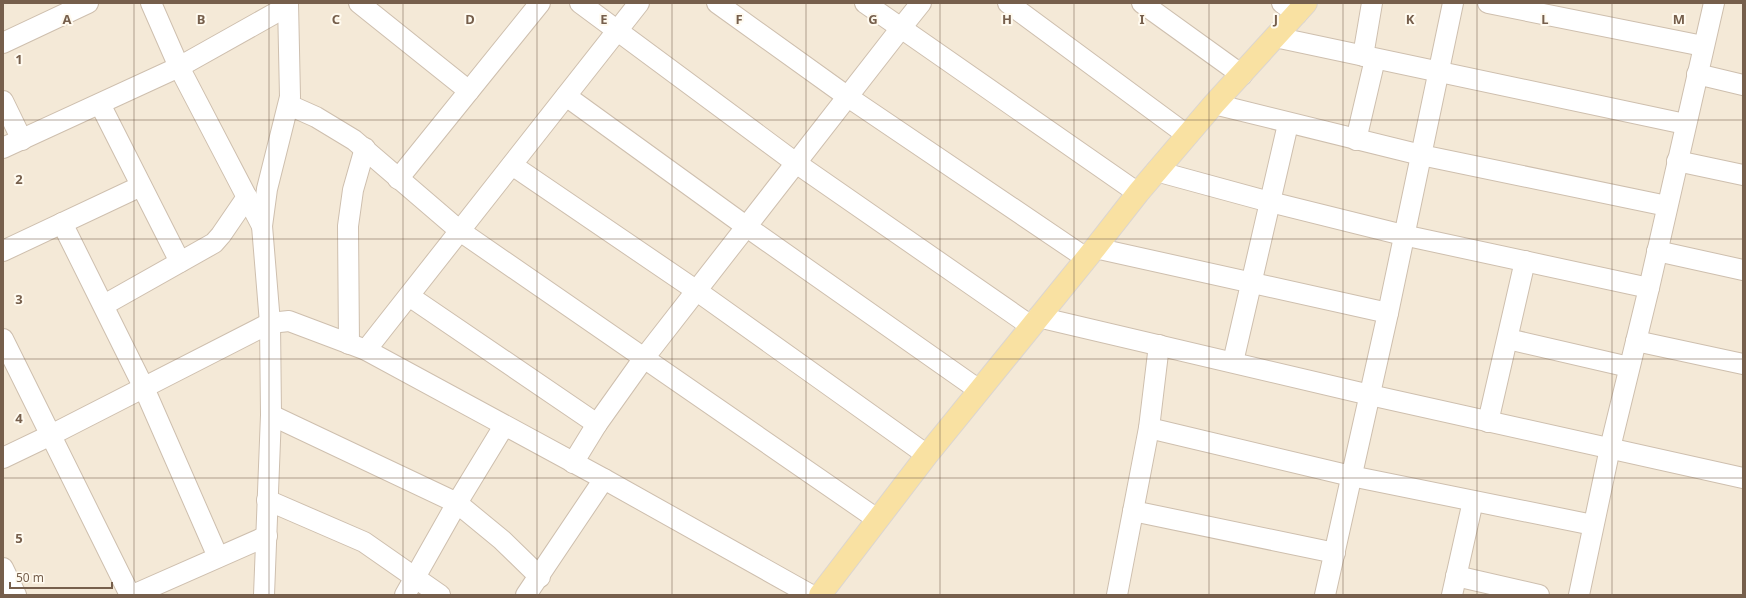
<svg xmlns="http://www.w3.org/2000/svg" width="1746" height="598" font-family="'Noto Sans',sans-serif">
<rect width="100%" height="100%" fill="#fcf6e8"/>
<rect fill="#f4e9d7" x="3" y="3" width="1740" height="592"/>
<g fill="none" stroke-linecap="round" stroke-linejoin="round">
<g stroke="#cebfae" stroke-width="22">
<g id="minor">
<polyline points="151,3 179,67 262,226"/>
<polyline points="359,3 469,91"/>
<polyline points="580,3 796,163 1031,326"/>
<polyline points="717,3 848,97 1086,258"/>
<polyline points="865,3 901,28 921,3"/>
<polyline points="1008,3 1187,135"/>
<polyline points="1142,3 1242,75"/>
<polyline points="1282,3 1297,14"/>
<polyline points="1488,3 1703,46"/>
<polyline points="1275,37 1685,124"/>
<polyline points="3,43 88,3"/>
<polyline points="1363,56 1372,3"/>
<polyline points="1697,74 1743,85"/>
<polyline points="566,96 747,227 979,390"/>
<polyline points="3,101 22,140"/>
<polyline points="100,104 180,262"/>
<polyline points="1214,104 1421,155 1667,206"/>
<polyline points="289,105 316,117 354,140 460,231 877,519"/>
<polyline points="1356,140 1375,59"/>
<polyline points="3,148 179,67 277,12 288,3"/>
<polyline points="1677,161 1743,175"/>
<polyline points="512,165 697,291 927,455"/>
<polyline points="1156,171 1270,202 1403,235 1649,288"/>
<polyline points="398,179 540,3"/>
<polyline points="62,223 144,388 218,557"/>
<polyline points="1095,248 1388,313"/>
<polyline points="3,251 141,186"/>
<polyline points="1657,251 1743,270"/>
<polyline points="409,296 597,424"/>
<polyline points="104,305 214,243 221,235 247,197"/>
<polyline points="1038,317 1370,395 1743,478"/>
<polyline points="3,339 130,595"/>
<polyline points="1508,339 1629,367"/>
<polyline points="1636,341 1743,364"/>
<polyline points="349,344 348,226 353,190 365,148"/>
<polyline points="366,350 639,3"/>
<polyline points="1233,362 1288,124"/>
<polyline points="271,415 457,503 502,540 540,577"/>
<polyline points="1488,422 1525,261"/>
<polyline points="1149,428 1351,476 1593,525"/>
<polyline points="3,458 51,435 270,323 289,321 366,350 604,479 811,595"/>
<polyline points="573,463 597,424 644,358 901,28 1138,193"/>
<polyline points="267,500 364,542 440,595"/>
<polyline points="1133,511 1335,553"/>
<polyline points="3,568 16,595"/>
<polyline points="1456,576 1539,595"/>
<polyline points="133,595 267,536"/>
<polyline points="264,595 271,415 270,323 262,226 267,189 290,97 288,3"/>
<polyline points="405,595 457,503 504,426"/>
<polyline points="526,595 604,479"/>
<polyline points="1117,595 1149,428 1159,345"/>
<polyline points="1325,595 1388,313 1453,3"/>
<polyline points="1452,595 1473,501"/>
<polyline points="1579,595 1610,448 1649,288 1714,3"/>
</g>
</g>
<g stroke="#dbd5d0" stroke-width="24">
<polyline id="major" points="820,595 927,455 1095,248 1138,193 1214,104 1306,3"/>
</g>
<use href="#minor" stroke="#fff" stroke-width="20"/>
<use href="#major" stroke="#f9e1a2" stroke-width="22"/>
</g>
<path fill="none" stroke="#765f4c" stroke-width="1" stroke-opacity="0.55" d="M134,3v592M269,3v592M403,3v592M537,3v592M672,3v592M806,3v592M940,3v592M1074,3v592M1209,3v592M1343,3v592M1477,3v592M1612,3v592M3,120h1740M3,239h1740M3,359h1740M3,478h1740"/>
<g font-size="13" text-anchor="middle" font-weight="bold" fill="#765f4c" stroke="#fffaef" stroke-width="4" stroke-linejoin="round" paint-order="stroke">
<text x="67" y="24">A</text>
<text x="201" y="24">B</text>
<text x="336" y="24">C</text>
<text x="470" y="24">D</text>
<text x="604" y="24">E</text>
<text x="739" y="24">F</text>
<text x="873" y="24">G</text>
<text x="1007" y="24">H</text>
<text x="1142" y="24">I</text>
<text x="1276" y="24">J</text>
<text x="1410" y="24">K</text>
<text x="1545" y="24">L</text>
<text x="1679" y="24">M</text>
<text x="19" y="64">1</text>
<text x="19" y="184">2</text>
<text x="19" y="304">3</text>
<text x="19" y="423">4</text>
<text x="19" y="543">5</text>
</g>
<rect width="1746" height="598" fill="none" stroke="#765f4c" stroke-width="8"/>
<path d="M10 582v6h102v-6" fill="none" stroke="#765f4c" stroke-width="2"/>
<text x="16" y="582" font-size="12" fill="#765f4c" stroke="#fffaef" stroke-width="3" paint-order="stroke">50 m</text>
</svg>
